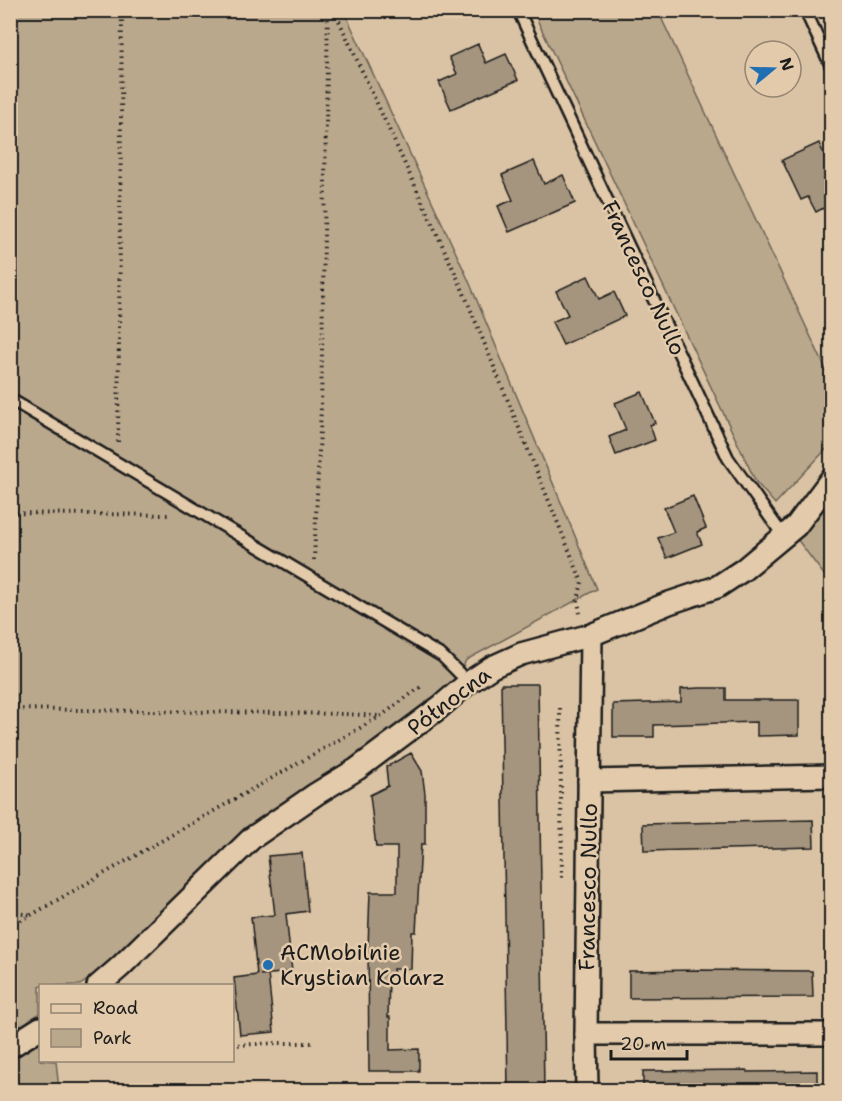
<svg xmlns="http://www.w3.org/2000/svg" width="842" height="1101" font-family="'Shantell Sans',sans-serif">
<rect width="100%" height="100%" fill="#dac3a4"/>
<filter id="ink" filterUnits="userSpaceOnUse"><feTurbulence type="fractalNoise" baseFrequency=".0167" numOctaves="2"/><feDisplacementMap in="SourceGraphic" scale="12" xChannelSelector="R" yChannelSelector="G"/><feConvolveMatrix kernelMatrix="1 2 1 2 8 2 1 2 1" color-interpolation-filters="sRGB"/></filter>
<g filter="url(#ink)">
<g fill="#baa88d" stroke="#6b6254" stroke-width="1.5">
<polygon points="11,11 344,11 468,279 597,589 466,660 460,674 447,690 161,914 96,974 80,985 40,986 40,1013 11,1033"/>
<polygon points="533,11 658,11 831,380 831,444 775,504 756,482"/>
<polygon points="831,496 831,584 797,539"/>
<polygon points="40,1043 40,1060 56,1061 59,1090 11,1090 11,1059"/>
</g>
<g fill="#a5957e" stroke="#1c1c1c" stroke-width="1.5">
<polygon points="478,44 486,63 506,54 518,80 451,109 439,82 457,74 449,57"/>
<polygon points="819,143 831,171 831,204 816,212 808,197 801,200 782,160"/>
<polygon points="534,161 544,184 563,175 575,203 509,232 498,206 513,200 502,175"/>
<polygon points="588,276 599,299 614,292 625,316 563,345 552,322 568,315 556,291"/>
<polygon points="642,392 655,423 650,425 655,440 616,455 609,437 626,430 615,403"/>
<polygon points="693,496 706,528 697,532 702,544 667,558 658,538 674,532 664,508"/>
<polygon points="501,684 538,684 544,1090 508,1090"/>
<polygon points="700,688 726,688 726,700 799,700 799,735 757,736 757,722 654,725 654,737 613,737 613,704 681,702 681,689"/>
<polygon points="411,753 422,771 425,794 425,844 421,844 416,932 412,932 411,969 393,969 394,976 389,976 388,1017 390,1017 390,1050 419,1049 419,1071 369,1071 368,947 370,892 397,892 397,847 376,847 370,795 388,786 386,767"/>
<polygon points="813,820 814,847 644,851 643,824"/>
<polygon points="302,853 308,911 286,914 292,972 260,975 268,974 274,1032 240,1035 234,978 257,975 251,917 275,915 268,856"/>
<polygon points="698,970 812,971 813,997 629,998 629,971"/>
<polygon points="747,1070 747,1072 817,1071 817,1090 643,1090 643,1071"/>
</g>
<g fill="none" stroke-linecap="round" stroke-linejoin="round">
<g stroke="#1c1c1c" stroke-width="15">
<g id="lane">
<polyline points="518,10 728,458 784,537"/>
<polyline points="805,10 832,68"/>
<polyline points="10,399 442,656 460,674"/>
</g>
</g>
<g stroke="#1c1c1c" stroke-width="26">
<g id="street">
<polyline points="589,781 832,776"/>
<polyline points="98,986 120,967 252,838 316,794 357,769 440,707 468,683 492,667 521,654 591,635 669,603 717,587 743,570 796,526 832,478"/>
<polyline points="586,1034 832,1034"/>
<polyline points="10,1047 40,1028"/>
<polyline points="587,1090 586,1034 591,635"/>
</g>
</g>
<g stroke="#1c1c1c" stroke-width="4" stroke-dasharray="1.5 4.5" stroke-linecap="butt">
<polyline points="334,10 461,286 582,582 578,600 580,614"/>
<polyline points="118,442 122,10"/>
<polyline points="10,513 169,515"/>
<polyline points="314,560 321,408 328,10"/>
<polyline points="560,708 562,880"/>
<polyline points="10,709 345,714 379,716"/>
<polyline points="10,912 31,915"/>
<polyline points="10,927 381,716 422,686"/>
<polyline points="232,1045 278,1043 312,1043"/>
</g>
<use href="#lane" stroke="#e2caaa" stroke-width="10"/>
<use href="#street" stroke="#e2caaa" stroke-width="21"/>
</g>
</g>
<circle fill="#1f6fb2" stroke="#e2caaa" stroke-width="2" cx="268" cy="965" r="6"/>
<g text-anchor="middle" dominant-baseline="central" stroke-width="5" stroke-linejoin="round" paint-order="stroke">
<g font-size="22" fill="#1c1c1c" stroke="#e2caaa">
<text transform="translate(644 278) rotate(65)">Francesco Nullo</text>
<text transform="translate(449 701) rotate(-37)">Północna</text>
<text transform="translate(588 887) rotate(-89)">Francesco Nullo</text>
</g>
<g font-size="22" fill="#1c1c1c" stroke="#e2caaa" text-anchor="start">
<text x="280" y="952">ACMobilnie<tspan x="280" dy="25">Krystian Kolarz</tspan></text>
</g>
</g>
<rect width="842" height="1101" fill="none" stroke="#e2caaa" stroke-width="36"/>
<rect x="18" y="18" width="806" height="1065" fill="none" stroke="#1c1c1c" stroke-width="2" filter="url(#ink)"/>
<rect x="39" y="984" width="195" height="78" fill="#e2caaa" stroke="#938471" stroke-width="1.5"/>
<rect x="51" y="1004" width="30" height="9" fill="#e2caaa" stroke="#938471" stroke-width="1.5"/>
<text x="93" y="1014" font-size="18" fill="#1c1c1c">Road</text>
<rect x="51" y="1029" width="30" height="18" fill="#baa88d" stroke="#938471" stroke-width="1.5"/>
<text x="93" y="1044" font-size="18" fill="#1c1c1c">Park</text>
<g transform="translate(773 69) rotate(71)"><circle r="28" fill="#e2caaa" stroke="#938471" stroke-width="1.5"/>
<path d="M0-4.5L10 22L0 15L-10 22Z" fill="#1f6fb2"/>
<text y="-9" font-size="16" font-weight="bold" text-anchor="middle" fill="#1c1c1c">N</text>
</g>
<path d="M611 1050v9h76v-9" fill="none" stroke="#1c1c1c" stroke-width="3"/>
<text x="620" y="1050" font-size="18" fill="#1c1c1c" stroke="#e2caaa" stroke-width="4.5" paint-order="stroke">20 m</text>
</svg>
